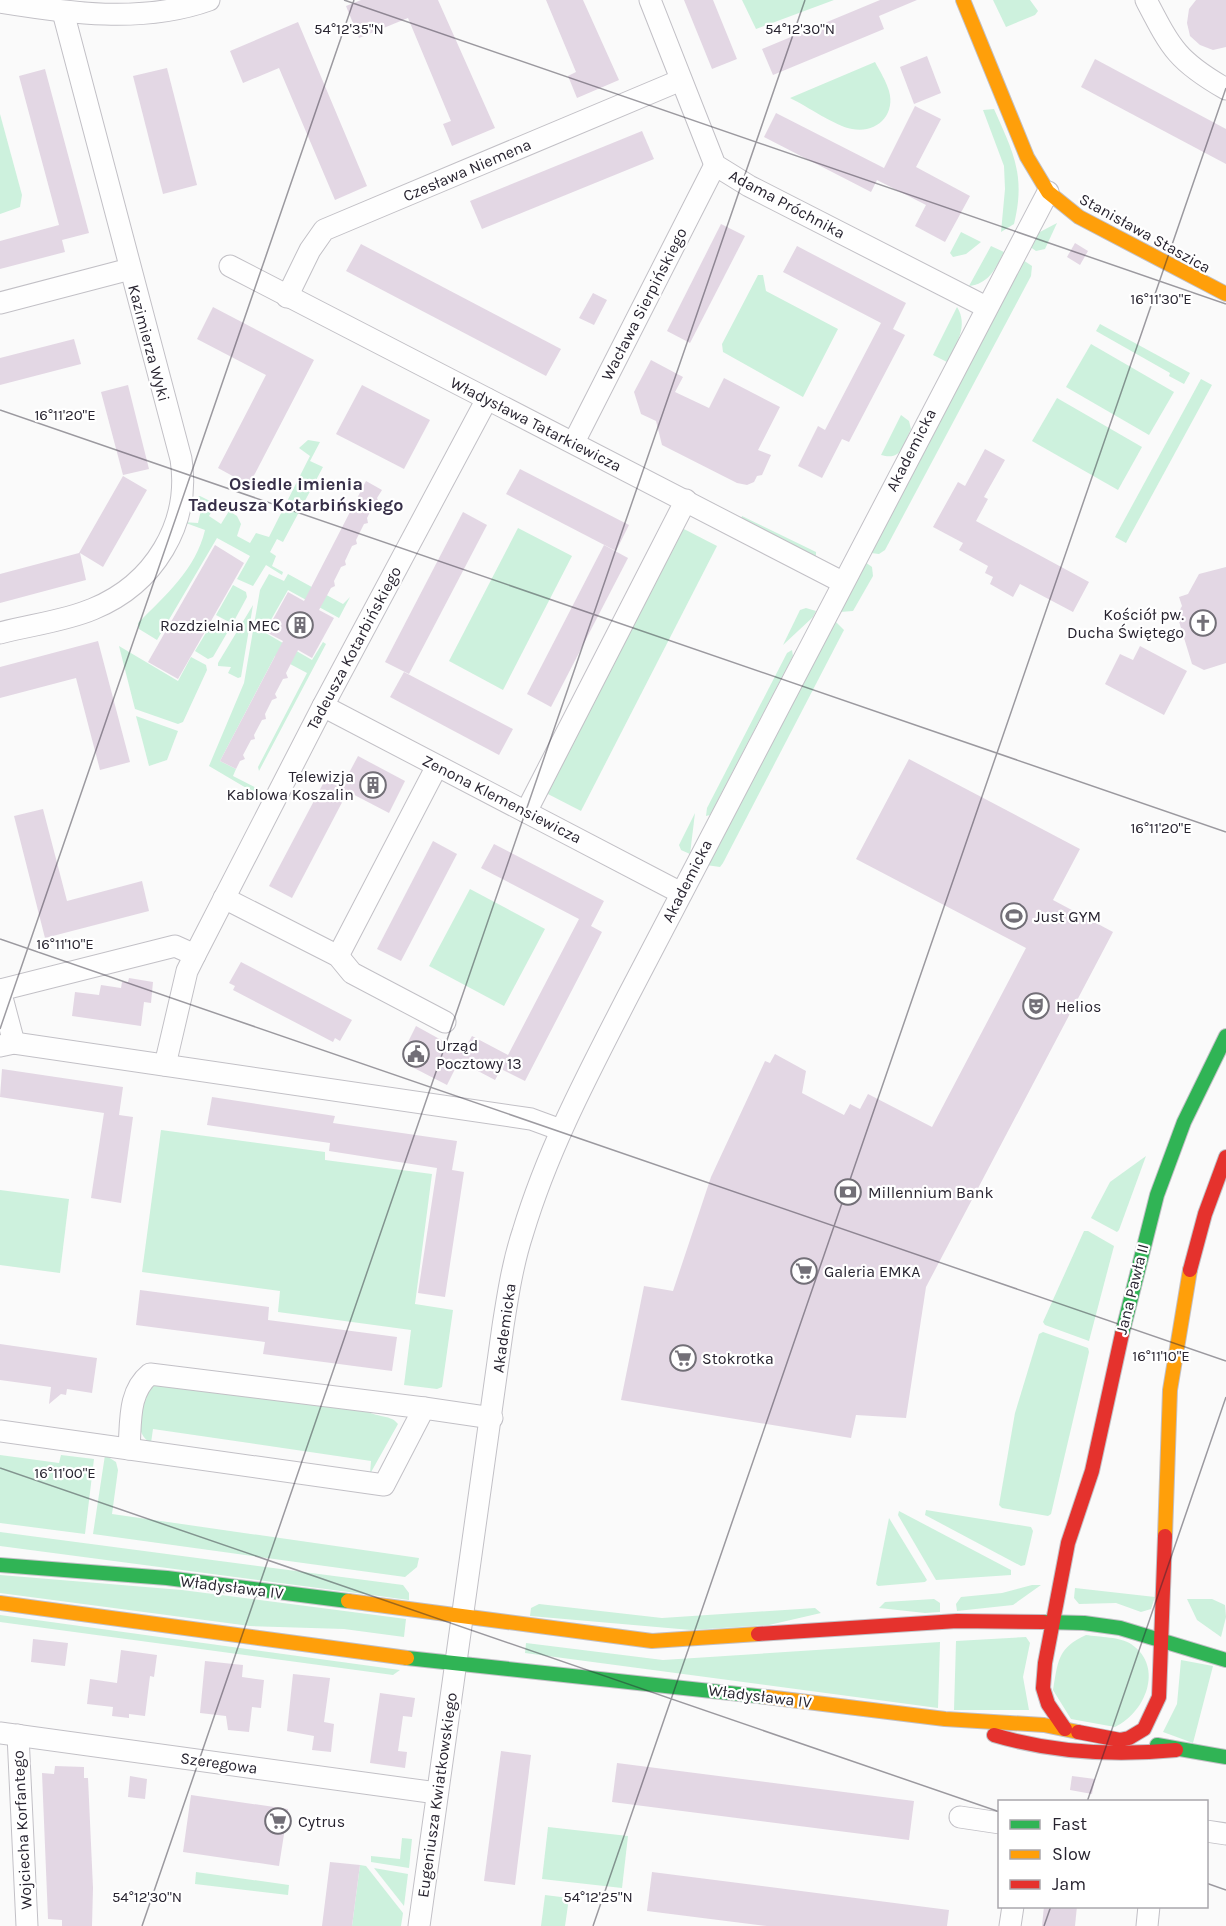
<svg xmlns="http://www.w3.org/2000/svg" width="1226" height="1926" font-family="Karla,sans-serif">
<rect width="100%" height="100%" fill="#fafafa"/>
<g fill="#cdf1dd">
<polygon points="742,0 834,0 756,29"/>
<polygon points="993,0 1030,0 1038,11 1035,15 1006,27"/>
<path d="M875,62c5,9 11,19 14,29 7,24 -13,43 -37,38 -17,-3 -45,-23 -62,-31z"/>
<path d="M994,109c19,43 32,66 20,115l-13,8 4,-43 -1,-23 -21,-56z"/>
<polygon points="0,114 22,195 20,207 0,214"/>
<polygon points="1057,223 1045,249 1036,251 1029,246 1038,233"/>
<polygon points="961,232 981,242 966,254 953,257 950,253"/>
<path d="M991,246l13,6c-8,16 -15,32 -35,34z"/>
<polygon points="1023,260 1032,266 1031,276 885,550 879,554 871,553"/>
<polygon points="758,275 763,275 766,291 838,329 803,397 723,352 722,344"/>
<path d="M957,307c12,19 -1,38 -10,55l-14,-7z"/>
<polygon points="1100,324 1190,373 1184,384 1169,376 1170,373 1096,331"/>
<polygon points="1091,344 1174,392 1149,435 1066,387"/>
<polygon points="1201,379 1212,385 1126,543 1115,537"/>
<polygon points="1057,398 1142,447 1118,490 1032,441"/>
<path d="M901,415l8,6 2,8c-8,16 -9,32 -30,26z"/>
<path d="M308,440l12,2 -10,19 13,6 -40,75 -6,-3 -7,13 6,4 -4,10 11,6 -1,3 -16,-10 -13,21 -16,-7 13,-23 -33,-18 -60,102 -18,-11 -1,-6c27,-27 58,-54 67,-93l-22,-8 15,1 3,-13 -11,-4v-5l10,-5 16,8 -7,12 12,8 8,-13 8,5 4,8 -4,12 13,7 6,-10 13,4 41,-81 -11,-8z"/>
<polygon points="742,516 816,552 816,558 741,519"/>
<polygon points="680,527 717,546 581,811 544,792"/>
<polygon points="518,528 572,556 503,690 449,661"/>
<polygon points="865,562 872,567 873,576 853,611 840,612"/>
<polygon points="269,574 284,581 288,574 343,604 350,597 339,618 288,590 264,632 312,660 323,642 326,644 259,771 258,767 307,673 275,656 220,761 236,769 233,776 264,792 265,799 209,766 244,683 260,590"/>
<polygon points="233,585 246,592 247,597 234,621 229,622 216,615"/>
<polygon points="253,605 241,677 238,678 228,673 231,667 218,666 218,663"/>
<polygon points="806,608 816,611 813,617 783,645 800,610"/>
<polygon points="834,620 844,630 723,863 720,867 706,865"/>
<polygon points="213,621 226,628 227,633 213,657 208,659 195,651"/>
<polygon points="119,646 178,681 191,657 206,665 207,670 183,722 178,724 135,709"/>
<polygon points="792,650 793,656 710,815 706,816 707,808 787,653"/>
<polygon points="136,716 178,731 167,760 149,766"/>
<polygon points="695,813 690,854 681,850 679,845"/>
<polygon points="470,889 545,929 504,1006 429,966"/>
<polygon points="161,1130 325,1152 325,1160 432,1174 415,1304 453,1310 442,1387 437,1389 404,1385 411,1330 278,1312 280,1291 142,1272"/>
<polygon points="1146,1156 1119,1230 1117,1232 1091,1218 1110,1182"/>
<polygon points="0,1190 69,1199 60,1273 0,1265"/>
<polygon points="1084,1231 1088,1231 1114,1246 1089,1341 1045,1325 1043,1322"/>
<polygon points="1043,1332 1088,1348 1089,1352 1051,1514 1048,1516 1002,1508 999,1505 1015,1413 1039,1334"/>
<path d="M159,1382l204,25c9,12 27,6 35,17l-28,50 1,-13 -218,-32 -2,14c-22,-11 -10,-52 8,-61z"/>
<polygon points="0,1455 59,1463 61,1455 94,1459 85,1534 0,1523"/>
<polygon points="105,1455 116,1462 118,1470 112,1514 419,1558 417,1567 405,1577 93,1534"/>
<polygon points="926,1510 1031,1527 1033,1531 1025,1565 1021,1566 925,1515"/>
<polygon points="899,1511 1011,1570 1011,1575 936,1580 898,1515"/>
<polygon points="889,1518 927,1580 925,1582 878,1586 876,1584"/>
<polygon points="0,1532 403,1585 409,1593 409,1600 0,1546"/>
<polygon points="0,1575 182,1590 406,1619 404,1637 344,1629 250,1626 0,1593"/>
<polygon points="1032,1585 1041,1585 1013,1605 957,1611 956,1604 961,1597 1002,1593"/>
<polygon points="1075,1588 1155,1597 1151,1609 1141,1612 1116,1603 1079,1604 1074,1598"/>
<polygon points="934,1599 940,1603 940,1612 925,1613 879,1608 885,1602"/>
<polygon points="1187,1599 1212,1599 1225,1605 1226,1617 1221,1637 1197,1620"/>
<polygon points="539,1604 662,1618 815,1608 821,1613 769,1625 691,1630 530,1616 531,1608"/>
<polygon points="0,1615 400,1670 393,1675 0,1622"/>
<path d="M1086,1635c13,2 35,2 45,9 34,23 14,69 -16,83l-44,-8 -18,-29c5,-28 4,-42 33,-55z"/>
<polygon points="1026,1637 1030,1643 1023,1677 1029,1710 954,1710 956,1641"/>
<polygon points="940,1642 938,1708 525,1653 526,1643 663,1660"/>
<polygon points="1181,1660 1213,1666 1193,1743 1163,1732 1177,1704"/>
<polygon points="548,1827 628,1836 622,1888 542,1879"/>
<polygon points="402,1838 412,1839 409,1868 371,1862 371,1856 400,1859"/>
<polygon points="360,1865 366,1866 403,1913 401,1926 352,1926"/>
<polygon points="374,1868 408,1874 404,1906"/>
<polygon points="196,1872 289,1885 288,1895 195,1884"/>
<polygon points="545,1895 569,1898 565,1926 541,1926"/>
</g>
<g fill="#e3d7e4">
<polygon points="361,0 438,0 495,128 452,146 443,124 451,121 408,18 359,38 346,6"/>
<polygon points="546,0 583,0 619,80 577,98 568,76 576,72"/>
<polygon points="684,0 713,0 737,59 712,69"/>
<polygon points="880,0 917,0 879,16 884,29 773,75 762,49"/>
<polygon points="1196,0 1226,0 1226,47 1213,50 1200,45 1190,36 1187,23 1189,9"/>
<polygon points="298,22 367,186 335,200 279,68 243,83 230,51"/>
<polygon points="927,56 941,93 914,104 900,67"/>
<polygon points="1095,59 1226,129 1226,164 1081,87"/>
<polygon points="167,68 197,185 163,194 133,76"/>
<polygon points="45,69 89,233 62,240 65,252 0,269 0,241 59,225 19,76"/>
<polygon points="915,106 941,119 916,167 970,196 945,242 915,226 926,205 877,180 871,192 764,137 776,113 884,168"/>
<polygon points="642,131 654,159 482,229 470,201"/>
<polygon points="721,224 745,236 690,343 667,331"/>
<polygon points="1075,243 1088,251 1080,265 1067,257"/>
<polygon points="361,244 561,349 546,376 346,271"/>
<polygon points="797,246 906,303 893,329 905,335 849,442 842,439 822,478 798,466 818,426 825,430 881,323 783,272"/>
<polygon points="593,293 607,300 594,325 579,318"/>
<polygon points="213,307 314,360 249,485 218,468 266,375 197,339"/>
<polygon points="74,339 81,364 0,385 0,358"/>
<polygon points="651,360 683,377 675,392 709,408 724,378 780,407 758,450 771,455 762,475 757,476 754,482 747,485 737,483 662,445 656,421 641,414 634,392"/>
<polygon points="128,385 149,469 123,475 101,392"/>
<polygon points="362,385 430,420 404,469 336,434"/>
<polygon points="985,449 1005,460 984,497 988,499 976,521 1089,582 1073,612 1020,584 1013,597 990,584 993,577 985,573 988,566 959,550 963,543 933,527 958,482 965,486"/>
<polygon points="520,469 629,525 616,551 506,494"/>
<polygon points="123,476 147,490 103,567 80,553 86,580 0,603 0,574 79,553"/>
<polygon points="366,481 382,490 377,498 379,502 374,504 367,518 368,523 364,524 356,540 357,544 352,546 345,561 346,565 341,567 334,581 335,586 331,588 319,610 334,618 312,658 298,650 286,673 288,678 283,679 275,694 277,698 272,700 265,714 266,719 262,720 254,735 255,739 251,740 243,755 245,759 240,761 236,769 220,761 283,641 266,632 288,592 304,601"/>
<polygon points="463,512 487,525 409,674 385,662"/>
<polygon points="215,545 244,563 178,679 148,662"/>
<polygon points="604,545 628,558 551,707 527,694"/>
<polygon points="1226,567 1226,663 1204,670 1192,664 1177,615 1182,606 1179,597 1188,594 1199,574"/>
<polygon points="98,641 130,762 100,770 76,678 0,698 0,667"/>
<polygon points="1140,646 1187,671 1164,715 1105,684 1120,654 1133,660"/>
<polygon points="404,672 513,729 499,755 390,697"/>
<polygon points="358,756 405,781 389,813 341,788"/>
<polygon points="909,759 1080,849 1053,900 1113,932 926,1287 906,1418 856,1415 851,1438 621,1400 644,1286 673,1291 711,1177 765,1061 770,1063 775,1054 806,1071 802,1093 844,1115 850,1104 860,1109 868,1094 932,1127 1026,948 856,859"/>
<polygon points="325,780 348,791 292,898 269,886"/>
<polygon points="43,809 67,901 142,881 149,911 45,938 14,816"/>
<polygon points="433,841 457,854 401,961 377,949"/>
<polygon points="494,844 604,901 591,926 602,932 525,1081 501,1069 495,1080 459,1061 447,1085 414,1068 407,1044 416,1026 463,1052 472,1036 508,1055 579,919 481,868"/>
<polygon points="241,962 352,1020 340,1041 335,1038 333,1042 233,990 235,986 229,983"/>
<polygon points="129,978 153,982 151,1003 144,1002 141,1026 72,1016 75,992 99,995 101,985 121,988 122,982 128,982"/>
<polygon points="2,1069 123,1087 119,1115 133,1117 121,1203 91,1198 104,1113 0,1097"/>
<polygon points="212,1097 335,1116 333,1123 457,1141 452,1170 464,1172 445,1297 418,1293 437,1168 329,1151 330,1143 207,1125"/>
<polygon points="140,1290 269,1307 268,1320 397,1337 392,1371 263,1354 265,1342 136,1325"/>
<polygon points="0,1344 97,1358 92,1393 67,1389 66,1395 61,1394 49,1404 51,1387 0,1380"/>
<polygon points="33,1639 68,1643 65,1666 31,1662"/>
<polygon points="121,1650 157,1655 154,1677 150,1676 145,1716 129,1714 129,1718 112,1716 113,1707 87,1704 90,1679 117,1683"/>
<polygon points="205,1661 243,1665 242,1677 264,1680 261,1708 252,1707 249,1732 228,1730 226,1716 200,1713"/>
<polygon points="293,1674 330,1678 324,1722 334,1724 331,1752 312,1750 314,1736 287,1731"/>
<polygon points="380,1693 415,1698 412,1717 403,1716 398,1751 407,1752 405,1768 370,1763"/>
<polygon points="501,1751 531,1755 515,1885 484,1881"/>
<polygon points="617,1763 914,1801 909,1840 612,1802"/>
<polygon points="55,1766 84,1767 84,1778 88,1778 93,1888 92,1926 62,1926 62,1920 48,1919 42,1773 54,1774"/>
<polygon points="130,1776 147,1779 145,1799 128,1797"/>
<polygon points="1072,1776 1095,1779 1092,1794 1070,1790"/>
<polygon points="191,1795 288,1809 279,1866 183,1852"/>
<polygon points="330,1862 360,1865 352,1926 322,1926"/>
<polygon points="652,1872 949,1910 947,1926 767,1926 647,1911"/>
<polygon points="1044,1906 1077,1906 1075,1926 1042,1926"/>
</g>
<g fill="none" stroke-linecap="round" stroke-linejoin="round">
<g stroke="#c2c0c6" stroke-width="23">
<g id="street">
<polyline points="650,0 715,165 749,186 986,307"/>
<path d="M1146,0c25,48 31,61 80,89"/>
<path d="M0,2c68,11 142,22 209,-2"/>
<polyline points="230,266 842,582"/>
<polyline points="287,297 310,250 324,230 681,80"/>
<polyline points="0,303 130,269"/>
<polyline points="574,442 715,165"/>
<path d="M0,633c30,-8 65,-12 93,-24 61,-25 98,-85 88,-150l-118,-447"/>
<polyline points="323,706 681,893"/>
<polyline points="526,812 686,500"/>
<polyline points="224,898 338,956 352,973 445,1022"/>
<polyline points="338,956 437,766"/>
<polyline points="0,990 175,946 195,955"/>
<polyline points="0,990 14,1043"/>
<polyline points="0,1046 14,1043 531,1119 561,1130"/>
<polyline points="165,1065 187,971 195,955 323,706 487,399"/>
<polyline points="0,1431 384,1485 424,1408 492,1418"/>
<path d="M129,1449c2,-28 -1,-57 21,-75l274,34"/>
<polyline points="0,1733 437,1793"/>
<polyline points="18,1735 27,1926"/>
<polyline points="960,1817 1000,1823"/>
<polyline points="1206,1831 1226,1834"/>
<path d="M419,1926l84,-600c5,-32 10,-64 20,-94 25,-83 65,-158 104,-234l421,-806"/>
<polyline points="1010,1926 1013,1906"/>
<polyline points="1147,1926 1149,1906"/>
</g>
</g>
<g stroke="#c2c0c6" stroke-width="16">
<g id="fast">
<polyline points="1122,1334 1157,1195 1184,1122 1226,1036"/>
<polyline points="0,1565 167,1578 348,1601"/>
<polyline points="1043,1622 1084,1623 1120,1628 1226,1660"/>
<polyline points="407,1658 767,1697"/>
<polyline points="1157,1745 1226,1757"/>
</g>
</g>
<g stroke="#c2c0c6" stroke-width="16">
<g id="slow">
<polyline points="963,0 1027,157 1048,192 1079,217 1226,294"/>
<polyline points="1165,1536 1170,1390 1190,1270"/>
<polyline points="348,1601 652,1641 758,1634"/>
<polyline points="0,1603 407,1658"/>
<polyline points="767,1697 945,1719 1044,1725 1078,1732"/>
</g>
</g>
<g stroke="#c2c0c6" stroke-width="16">
<g id="jam">
<polyline points="1190,1270 1205,1214 1226,1157"/>
<polyline points="758,1634 957,1621 1043,1622"/>
<polyline points="1065,1729 1048,1704 1043,1688 1045,1663 1068,1543 1092,1471 1122,1334"/>
<polyline points="1078,1732 1120,1740 1129,1738 1144,1729 1159,1697 1165,1536"/>
<path d="M994,1735c60,18 120,21 182,15"/>
</g>
</g>
<use href="#street" stroke="#fefefe" stroke-width="21"/>
<use href="#fast" stroke="#30b455" stroke-width="14"/>
<use href="#slow" stroke="#ff9f0a" stroke-width="14"/>
<use href="#jam" stroke="#e5322d" stroke-width="14"/>
</g>
<path fill="none" stroke="#282430" stroke-width="1.5" stroke-opacity="0.45" d="M344,0l882,304M0,410l1226,422M0,939l1226,422M0,1029l354,-1029M0,1468l1000,344M1087,1802l139,-405M1206,1883l20,7M142,1926l663,-1926M593,1926l633,-1838M1044,1926l7,-20"/>
<defs>
<g id="church-ring" transform="scale(1.35)"><circle r="9.5" fill="#fff" stroke="#726f77" stroke-width="1.5"/><path d="M-1.2-6h2.4v3.5h3.3v2.4h-3.3V6h-2.4V-.1h-3.3v-2.4h3.3Z" fill="#726f77"/></g>
<g id="building-ring" transform="scale(1.35)"><circle r="9.5" fill="#fff" stroke="#726f77" stroke-width="1.5"/><path d="M-4-6H4V6H1V3H-1V6H-4ZM-2.5-4.3h1.7v1.8h-1.7ZM.8-4.3h1.7v1.8H.8ZM-2.5-1h1.7V.8h-1.7ZM.8-1h1.7V.8H.8Z" fill="#726f77"/></g>
<g id="stadium-ring" transform="scale(1.35)"><circle r="9.5" fill="#fff" stroke="#726f77" stroke-width="1.5"/><path d="M0-5a6.5 5 0 1 0 0 10a6.5 5 0 1 0 0-10ZM-3.5-1.8h7v3.6h-7Z" fill="#726f77"/></g>
<g id="theatre-ring" transform="scale(1.35)"><circle r="9.5" fill="#fff" stroke="#726f77" stroke-width="1.5"/><path d="M-5-5.5Q0-4 5-5.5V0Q5 5 0 6Q-5 5-5 0ZM-3.3-2.5H-1v1.5H-3.3ZM1-2.5H3.3v1.5H1ZM-2.8 1Q0 5.5 2.8 1Z" fill="#726f77"/></g>
<g id="civic-ring" transform="scale(1.35)"><circle r="9.5" fill="#fff" stroke="#726f77" stroke-width="1.5"/><path d="M-.6-6.5H3V-4.5H.6V-3L4-1V1h2V6H-6V1h2V-1L-.6-3ZM-1.2 2.5V6h2.4V2.5Z" fill="#726f77"/></g>
<g id="bank-ring" transform="scale(1.35)"><circle r="9.5" fill="#fff" stroke="#726f77" stroke-width="1.5"/><path d="M-6-4H6V4H-6ZM0-2.3a2.3 2.3 0 1 0 0 4.6a2.3 2.3 0 1 0 0-4.6Z" fill="#726f77"/></g>
<g id="supermarket-ring" transform="scale(1.35)"><circle r="9.5" fill="#fff" stroke="#726f77" stroke-width="1.5"/><path d="M-6-5.5h2.5l.6 2H6L4.5 2H-2.5L-4.4-4H-6ZM-1.5 3.2a1.3 1.3 0 1 0 .1 0ZM3 3.2a1.3 1.3 0 1 0 .1 0Z" fill="#726f77"/></g>
</defs>
<g fill-rule="evenodd">
<use href="#church-ring" x="1203" y="623"/>
<use href="#building-ring" x="300" y="625"/>
<use href="#building-ring" x="373" y="785"/>
<use href="#stadium-ring" x="1014" y="916"/>
<use href="#theatre-ring" x="1036" y="1006"/>
<use href="#civic-ring" x="416" y="1054"/>
<use href="#bank-ring" x="848" y="1192"/>
<use href="#supermarket-ring" x="804" y="1271"/>
<use href="#supermarket-ring" x="683" y="1358"/>
<use href="#supermarket-ring" x="278" y="1821"/>
</g>
<g text-anchor="middle" dominant-baseline="central" stroke-width="4.5" stroke-linejoin="round" paint-order="stroke">
<g font-size="16" fill="#282430" stroke="#fff">
<text transform="translate(467 170) rotate(-23)">Czesława Niemena</text>
<text transform="translate(787 204) rotate(28)">Adama Próchnika</text>
<text transform="translate(1145 233) rotate(29)">Stanisława Staszica</text>
<text transform="translate(644 304) rotate(-63)">Wacława Sierpińskiego</text>
<text transform="translate(149 343) rotate(75)">Kazimierza Wyki</text>
<text transform="translate(536 424) rotate(27)">Władysława Tatarkiewicza</text>
<text transform="translate(911 450) rotate(-63)">Akademicka</text>
<text transform="translate(354 648) rotate(-62)">Tadeusza Kotarbińskiego</text>
<text transform="translate(502 799) rotate(27)">Zenona Klemensiewicza</text>
<text transform="translate(687 881) rotate(-63)">Akademicka</text>
<text transform="translate(1132 1289) rotate(-76)">Jana Pawła II</text>
<text transform="translate(504 1328) rotate(-82)">Akademicka</text>
<text transform="translate(232 1587) rotate(7)">Władysława IV</text>
<text transform="translate(760 1696) rotate(7)">Władysława IV</text>
<text transform="translate(219 1763) rotate(8)">Szeregowa</text>
<text transform="translate(437 1795) rotate(-82)">Eugeniusza Kwiatkowskiego</text>
<text transform="translate(22 1830) rotate(-93)">Wojciecha Korfantego</text>
</g>
<g font-size="16" fill="#282430" stroke="#fff" text-anchor="start">
<text x="1184" y="614" text-anchor="end">Kościół pw.<tspan x="1184" dy="18">Ducha Świętego</tspan></text>
<text x="280" y="625" text-anchor="end">Rozdzielnia MEC</text>
<text x="354" y="776" text-anchor="end">Telewizja<tspan x="354" dy="18">Kablowa Koszalin</tspan></text>
<text x="1034" y="916">Just GYM</text>
<text x="1056" y="1006">Helios</text>
<text x="436" y="1045">Urząd<tspan x="436" dy="18">Pocztowy 13</tspan></text>
<text x="868" y="1192">Millennium Bank</text>
<text x="824" y="1271">Galeria EMKA</text>
<text x="702" y="1358">Stokrotka</text>
<text x="298" y="1821">Cytrus</text>
</g>
<g font-size="18" font-weight="bold" fill="#372f48" stroke="#fff">
<text x="296" y="484">Osiedle imienia<tspan x="296" dy="21">Tadeusza Kotarbińskiego</tspan></text>
</g>
</g>
<g font-size="15" text-anchor="middle" fill="#282430" stroke="#fff" stroke-width="4.5" stroke-linejoin="round" paint-order="stroke">
<text x="349" y="34">54°12'35"N</text>
<text x="800" y="34">54°12'30"N</text>
<text x="1161" y="304">16°11'30"E</text>
<text x="65" y="420">16°11'20"E</text>
<text x="1161" y="833">16°11'20"E</text>
<text x="65" y="949">16°11'10"E</text>
<text x="1161" y="1361">16°11'10"E</text>
<text x="65" y="1478">16°11'00"E</text>
<text x="147" y="1902">54°12'30"N</text>
<text x="598" y="1902">54°12'25"N</text>
</g>
<rect x="998" y="1800" width="210" height="108" fill="#ffffff" stroke="#a9a7ac" stroke-width="1.5"/>
<rect x="1010" y="1820" width="30" height="9" fill="#30b455" stroke="#a9a7ac" stroke-width="1.5"/>
<text x="1052" y="1830" font-size="18" fill="#282430">Fast</text>
<rect x="1010" y="1850" width="30" height="9" fill="#ff9f0a" stroke="#a9a7ac" stroke-width="1.5"/>
<text x="1052" y="1860" font-size="18" fill="#282430">Slow</text>
<rect x="1010" y="1880" width="30" height="9" fill="#e5322d" stroke="#a9a7ac" stroke-width="1.5"/>
<text x="1052" y="1890" font-size="18" fill="#282430">Jam</text>
</svg>
